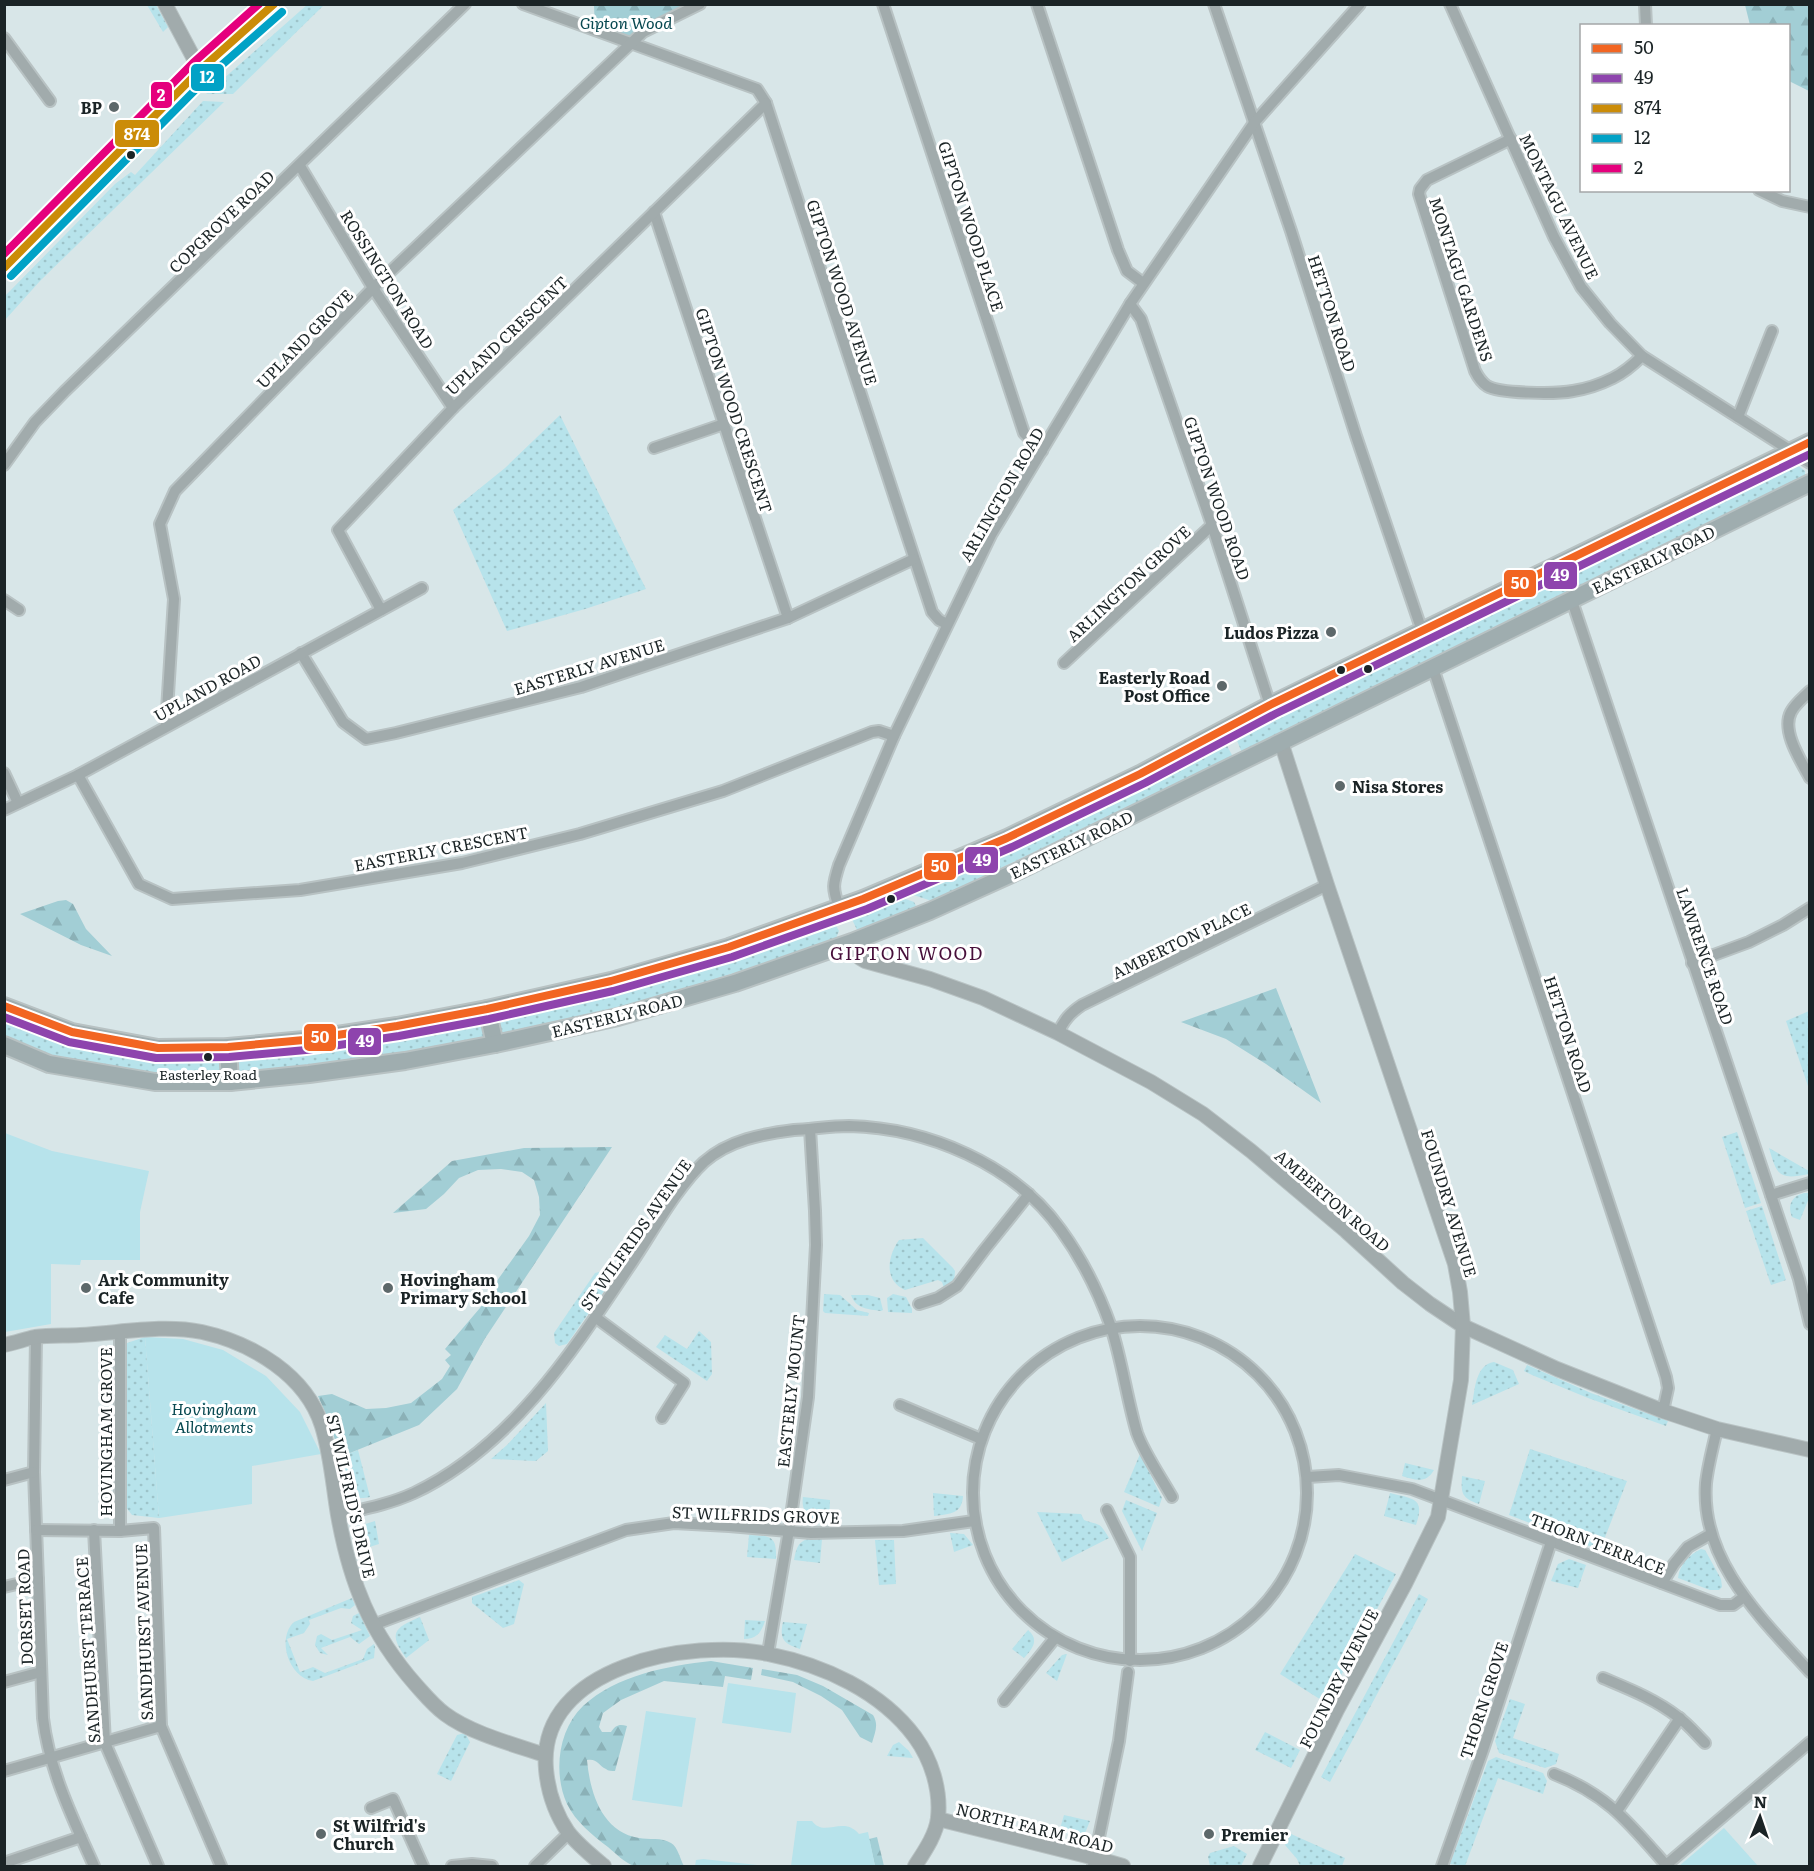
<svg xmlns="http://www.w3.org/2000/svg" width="1814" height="1871" font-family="Literata,serif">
<defs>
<pattern id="grass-dots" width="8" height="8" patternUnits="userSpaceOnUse" patternTransform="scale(1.5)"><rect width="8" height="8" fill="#b7e3eb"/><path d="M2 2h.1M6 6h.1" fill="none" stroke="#9dc3c9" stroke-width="1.8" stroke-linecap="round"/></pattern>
<pattern id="forest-firs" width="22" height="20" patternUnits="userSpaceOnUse" patternTransform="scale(1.5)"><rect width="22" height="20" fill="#a2ced5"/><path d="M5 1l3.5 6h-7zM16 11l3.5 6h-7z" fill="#8bb1b7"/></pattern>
</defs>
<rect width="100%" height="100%" fill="#d8e6e8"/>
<g fill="url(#grass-dots)">
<polygon points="308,4 324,5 233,94 206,94"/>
<polygon points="147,5 156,5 168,27 163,32"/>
<polygon points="203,101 224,102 40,281 5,320 5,296 115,184 131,172 135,175"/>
<polygon points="560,415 646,589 585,609 507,631 453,510 505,468"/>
<polygon points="1787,461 1792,461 1805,471 1805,476 1242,753 1234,733"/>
<polygon points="1223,738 1233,757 932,901 907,893 907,889 1041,827"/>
<polygon points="894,895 914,902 916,906 860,931 857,930 851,917 852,912"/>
<polygon points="828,920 834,922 839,931 836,938 797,953 661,996 504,1035 500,1033 496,1017 497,1015 731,953"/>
<polygon points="1809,1011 1809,1089 1786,1021"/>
<path d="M5,1016l30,12 89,22 25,4 70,1 2,1v15l-5,4c-22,0 -46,2 -69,-1 -48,-4 -97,-18 -142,-35z"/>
<polygon points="479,1018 481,1019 485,1035 482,1038 376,1057 237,1073 235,1054"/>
<polygon points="1737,1132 1761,1203 1745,1208 1722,1137"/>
<path d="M1769,1148l40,23v3c-30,6 -32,2 -40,-26z"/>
<path d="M1804,1193h5v5l-9,22 -8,-3c-5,-12 0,-21 12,-24z"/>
<polygon points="1762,1206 1786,1280 1771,1285 1746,1211"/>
<path d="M923,1238l30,30 2,3 -1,11 -10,6 -2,-6 -4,-2 -33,10c-21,-9 -18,-33 -6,-50z"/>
<polygon points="603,1271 609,1274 611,1281 567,1344 559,1346 555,1343 554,1333 595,1273"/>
<polygon points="824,1294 840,1295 857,1310 869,1313 868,1316 825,1313 823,1311"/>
<polygon points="893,1294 906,1297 912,1309 912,1313 888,1312 887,1298"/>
<path d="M851,1295h17l12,3 3,12 -2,1c-13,-2 -25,-2 -30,-16z"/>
<polygon points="699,1331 711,1342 712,1374 707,1381 656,1347 665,1335 687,1349"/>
<polygon points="145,1337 159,1518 132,1515 125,1506 124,1344"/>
<path d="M1494,1362l19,8 6,14 -47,21c3,-15 3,-40 22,-43z"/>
<polygon points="1527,1365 1591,1393 1668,1421 1666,1426 1588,1398 1532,1375 1524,1371"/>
<polygon points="546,1403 548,1451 536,1461 491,1459 507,1445"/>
<polygon points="1530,1449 1627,1481 1600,1550 1509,1515"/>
<path d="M358,1450l12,47c-30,6 -27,-17 -30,-40z"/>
<polygon points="1140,1454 1162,1498 1159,1507 1124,1492"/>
<path d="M1405,1463l29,7c-8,14 -19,10 -32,6z"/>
<path d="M1462,1476l23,5 -6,23c-18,-6 -18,-11 -17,-28z"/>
<path d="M933,1493l30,3c-1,18 -13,18 -29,20z"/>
<path d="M1390,1493c22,6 36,4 26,32l-32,-9z"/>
<path d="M803,1497l27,3 -1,22c-15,-1 -29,-7 -26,-25z"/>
<polygon points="1126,1500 1157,1513 1142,1551 1122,1511"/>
<path d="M1037,1512l44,2 3,6c16,6 15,1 25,18l-47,24z"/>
<polygon points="375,1521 379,1544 357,1551 353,1536 356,1527"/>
<polygon points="950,1533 964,1534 973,1545 954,1552"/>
<path d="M749,1535c22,1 28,1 27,24l-29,-2z"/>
<path d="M808,1539h14l-2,24 -26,-3c2,-10 3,-18 14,-21z"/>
<polygon points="875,1540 894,1540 896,1584 879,1585"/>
<path d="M1701,1549l4,1 16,29 1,8 -3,3h-9l-32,-12c1,-13 12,-24 23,-29z"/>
<polygon points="1355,1554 1396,1574 1326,1703 1280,1674"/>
<polygon points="1569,1559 1586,1565 1578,1588 1551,1581 1558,1564"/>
<polygon points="519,1580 524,1584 514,1624 503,1628 472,1603 472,1597"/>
<polygon points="1419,1594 1428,1599 1330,1782 1321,1777"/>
<path d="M352,1598l3,7 -5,4 -9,-1 -32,12 1,4 -6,9 -17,6 13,33 13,-5 12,6 38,-14 4,-10 7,-5 1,3 -1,11 -61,23c-24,-3 -37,-43 -19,-59z"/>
<polygon points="359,1613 370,1636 359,1644 350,1637 321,1648 328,1655 320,1653 315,1645 317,1636 321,1634 332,1640 362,1630 351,1623 353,1616"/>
<path d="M420,1617l9,23 -23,18c-18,-25 -12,-30 14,-41z"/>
<path d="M745,1620l20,1c-4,12 -8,18 -21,18z"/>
<path d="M783,1622l24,2 -7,25c-16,-5 -21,-10 -17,-27z"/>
<path d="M1028,1630c12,10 4,19 -4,28l-12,-9z"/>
<polygon points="1067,1654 1057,1681 1046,1673 1062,1655"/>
<polygon points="1510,1699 1525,1704 1513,1738 1559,1754 1556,1764 1545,1768 1499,1753 1495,1741"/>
<polygon points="1265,1732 1300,1750 1291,1768 1255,1750"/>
<polygon points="465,1733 470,1742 451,1781 437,1774 457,1735"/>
<polygon points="899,1742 909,1751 913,1758 887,1756 893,1745"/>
<polygon points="1496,1757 1543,1773 1547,1781 1543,1794 1498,1778 1465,1866 1450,1864 1488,1761"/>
<polygon points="1064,1815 1090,1821 1085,1833 1077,1836 1059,1832"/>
<polygon points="1291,1834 1345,1858 1342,1866 1300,1866 1297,1859 1285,1845"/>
<polygon points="1234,1846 1247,1854 1241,1866 1210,1866 1208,1857 1210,1853"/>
</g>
<g fill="url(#forest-firs)">
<polygon points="594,5 700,5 632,44 595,30"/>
<polygon points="1745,5 1809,5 1809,91 1789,81 1788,26 1750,25"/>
<polygon points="66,900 73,904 86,929 112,956 81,945 20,914 58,901"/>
<polygon points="1276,988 1321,1103 1266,1064 1226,1039 1181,1022"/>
<polygon points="612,1147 484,1340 457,1389 419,1425 340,1457 330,1423 318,1396 332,1394 366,1409 386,1408 411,1403 442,1379 450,1366 445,1360 451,1355 445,1349 497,1288 494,1285 529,1236 540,1215 539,1197 534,1180 522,1172 501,1169 478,1170 459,1178 444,1194 426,1209 393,1213 452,1161 524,1148"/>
<path d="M711,1661l42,7 -2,12 -26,-4 -2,11 -59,-6 -43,19 -18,13 -4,14 3,5h9c5,-7 8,-8 16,-6l-12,45c-3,0 -7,0 -9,-2 -8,-4 -9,-11 -19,-9 3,33 15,72 52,78 9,2 23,-1 32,5 7,4 9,16 13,23 -11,1 -42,3 -50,0 -9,-3 -19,-13 -26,-19 -16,-12 -32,-25 -41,-43 -14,-31 -9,-74 16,-98 34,-31 84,-40 128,-45z"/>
<path d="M762,1669l35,6 26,11 50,29c6,10 2,17 -1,28l-12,-6 -18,-27 -21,-14 -28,-14 -32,-7z"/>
<polygon points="877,1837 884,1866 875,1866 869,1839"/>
</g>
<g fill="#b7e3eb">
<polygon points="5,1133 52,1151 149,1171 140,1212 140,1260 81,1260 80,1265 51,1264 51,1324 5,1332"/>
<polygon points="145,1337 183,1339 223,1350 266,1376 300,1412 321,1454 252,1466 252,1504 159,1518"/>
<polygon points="728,1683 796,1693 791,1733 722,1723"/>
<polygon points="646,1711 696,1718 682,1807 632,1800"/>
<path d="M797,1821h15c12,17 31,-6 47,13l9,-2 7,34h-84z"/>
<polygon points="1724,1828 1758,1866 1679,1866"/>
<polygon points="703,1859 767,1866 695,1866 696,1860"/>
</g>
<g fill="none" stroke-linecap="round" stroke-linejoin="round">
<g stroke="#b8c2c3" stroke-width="14">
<g id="minor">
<polyline points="523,4 757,89 766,103 932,612 939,620 947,624"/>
<polyline points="883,4 1024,433 1042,451"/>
<polyline points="1037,4 1118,250 1127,271 1143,283"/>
<polyline points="1214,4 1291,231 1356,436 1422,631"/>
<polyline points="1450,4 1554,237 1581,287 1610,323 1642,356 1810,463"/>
<polyline points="1645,4 1646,26"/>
<polyline points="4,38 50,101"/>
<path d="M1511,139l-84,41 -7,9 -1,5 56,177c3,6 6,11 12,15 13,8 70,8 86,5 13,-2 28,-7 40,-13 12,-6 20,-13 29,-22"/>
<polyline points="300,166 373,288 453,408"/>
<polyline points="1759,190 1782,201 1810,207"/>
<polyline points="654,212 788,618"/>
<polyline points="1130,304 1141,319 1212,525 1270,705"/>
<polyline points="1738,417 1772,331"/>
<polyline points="654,448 724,424"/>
<polyline points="4,465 35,422 65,391 465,4"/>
<polyline points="1571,598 1799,1279 1810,1324"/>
<polyline points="4,600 19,610"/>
<polyline points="381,610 338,530 453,408 766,103"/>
<polyline points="301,653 343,722 366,739 396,733 581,687 788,618 914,559"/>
<polyline points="1064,663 1212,525"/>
<polyline points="1433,668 1666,1377 1668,1388 1663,1411"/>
<path d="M1810,691c-7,7 -15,13 -19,21 -10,19 10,49 19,66"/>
<polyline points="166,726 174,599 160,524 175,491 373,288 643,32 700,4"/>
<polyline points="4,773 18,803"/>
<polyline points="78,775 139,884 172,899 300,890 462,863 580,834 723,791 872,732 879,731 894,736"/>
<polyline points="4,810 78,775 422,588"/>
<path d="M839,907c-7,-19 -6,-23 0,-42l55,-129 97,-201 139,-231 124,-181 106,-119"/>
<polyline points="1692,963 1749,942 1783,925 1810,908"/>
<path d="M1058,1033c6,-13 12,-20 24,-28l245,-120"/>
<polyline points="1771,1195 1810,1183"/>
<polyline points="919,1304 938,1298 957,1286 985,1249 1029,1194"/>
<polyline points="595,1317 684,1383 662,1418"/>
<circle cx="1140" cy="1493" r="167"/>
<polyline points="120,1332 120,1531"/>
<path d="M36,1337l-2,135 9,246c6,52 30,101 51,148"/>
<polyline points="900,1405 981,1439"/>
<path d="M1717,1429c-4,18 -9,36 -11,54 -6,78 56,136 104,189"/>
<polyline points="1308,1477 1339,1475 1412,1489 1720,1605 1733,1605 1744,1597"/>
<polyline points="4,1480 34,1472"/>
<polyline points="1107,1510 1130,1557 1130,1661"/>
<path d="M338,1515c26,-6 52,-11 76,-22 98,-46 161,-145 219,-232 20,-30 45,-75 71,-99 25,-22 58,-28 90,-32 18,-1 37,-4 55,-4 79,2 165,38 212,104 21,29 38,63 50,97 11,34 16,72 26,106 7,20 25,46 35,64"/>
<polyline points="36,1530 120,1531 154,1528 161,1726 221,1866"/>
<polyline points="94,1530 105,1743 158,1866"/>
<polyline points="1662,1583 1674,1564 1688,1547 1711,1534"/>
<polyline points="4,1587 38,1579"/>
<polyline points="373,1625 626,1530 674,1523 729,1526 811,1533 903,1531 974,1521"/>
<polyline points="768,1653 789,1530 808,1397 816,1245 815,1211 810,1129"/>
<path d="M1603,1678c26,11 52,21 75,39 10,7 18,17 27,26"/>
<polyline points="4,1682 41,1672"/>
<polyline points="1004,1701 1055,1638"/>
<polyline points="4,1771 161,1726"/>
<path d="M1554,1774c54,21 75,49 112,91"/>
<polyline points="371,1808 393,1799 423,1866"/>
<polyline points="1617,1811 1680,1718"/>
<polyline points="4,1863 81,1837"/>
<polyline points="452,1866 472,1864 492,1866"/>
<polyline points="535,1866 569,1833"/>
<polyline points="1093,1866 1119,1741 1128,1672"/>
<polyline points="1442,1866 1483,1750 1551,1542"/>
<polyline points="1665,1866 1810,1742"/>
</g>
</g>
<g stroke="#b8c2c3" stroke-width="16">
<g id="tertiary">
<polyline points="165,4 200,70"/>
<polyline points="4,269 200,70 275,4"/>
<polyline points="852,942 860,958 865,961 930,979 983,998 1058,1033 1151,1082 1203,1114 1251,1151 1346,1231 1403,1283 1430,1304 1463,1326 1557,1369 1663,1411 1717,1429 1810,1450"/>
<path d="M4,1345c11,-2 21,-6 31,-8 15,-2 31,-1 45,-2 40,-2 82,-11 122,-3 50,11 104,43 120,94 9,29 11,59 16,89 12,67 32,118 78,170 9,10 18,21 29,29 25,19 70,31 100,41"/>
<polyline points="938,1819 1095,1858 1123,1866"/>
<path d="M604,1866c-12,-10 -26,-21 -36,-34 -13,-19 -20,-40 -22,-63 -9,-104 146,-131 222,-115 55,11 113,37 147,83 16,22 26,52 23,81 -2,17 -14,34 -23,48"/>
<polyline points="1260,1866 1337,1710 1405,1584 1438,1517 1461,1380 1463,1326 1460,1292 1455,1264 1327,885 1281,742"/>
</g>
</g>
<g stroke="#b8c2c3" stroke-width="20">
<g id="primary">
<polyline points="4,1006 72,1032 158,1048 228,1047 304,1040 397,1026 487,1009 611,981 729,947 863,899 1007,838 1140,774 1270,705 1422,631 1810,442"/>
<polyline points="487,1009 495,1044"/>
<polyline points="4,1045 49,1064 155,1082 230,1082 309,1074 405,1061 495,1044 618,1017 735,983 852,942 930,911 1020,870 1810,483"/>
<polyline points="228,1047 230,1082"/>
</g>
</g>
<use href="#minor" stroke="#a1abac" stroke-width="10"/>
<use href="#tertiary" stroke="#a1abac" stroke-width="14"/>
<use href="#primary" stroke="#9fadaf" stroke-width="16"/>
<g stroke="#fff" stroke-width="12">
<polyline id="bus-1" points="4,1006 72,1032 158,1048 228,1047 304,1040 397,1026 487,1009 611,981 729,947 863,899 1007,838 1140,774 1270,705 1810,442"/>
</g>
<g stroke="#fff" stroke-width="12">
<polyline id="bus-2" points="4,1017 69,1042 156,1058 229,1057 306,1050 399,1036 489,1019 613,991 732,957 867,909 1012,847 1145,783 1275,714 1810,454"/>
</g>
<g stroke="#fff" stroke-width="12">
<polyline id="bus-3" points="4,268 200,70 274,4"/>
</g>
<g stroke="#fff" stroke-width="12">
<polyline id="bus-4" points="11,276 207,78 282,12"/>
</g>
<g stroke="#fff" stroke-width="12">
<polyline id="bus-5" points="4,254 193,63 259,4"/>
</g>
<use href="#bus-1" stroke="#f26522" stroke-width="8"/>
<use href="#bus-2" stroke="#8e44ad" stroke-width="8"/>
<use href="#bus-3" stroke="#cb8c08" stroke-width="8"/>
<use href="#bus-4" stroke="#01a2c6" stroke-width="8"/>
<use href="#bus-5" stroke="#e5007d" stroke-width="8"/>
</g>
<g fill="#5d686a" stroke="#fff" stroke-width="2">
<circle cx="114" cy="107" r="6"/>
<circle cx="1331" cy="632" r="6"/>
<circle cx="1222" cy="686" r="6"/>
<circle cx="1340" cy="786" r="6"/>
<circle cx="86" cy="1288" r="6"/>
<circle cx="388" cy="1288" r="6"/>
<circle cx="321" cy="1834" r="6"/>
<circle cx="1209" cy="1834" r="6"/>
</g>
<g fill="#1b2426" stroke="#fff" stroke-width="2">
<circle cx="131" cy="155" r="5"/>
<circle cx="1368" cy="669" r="5"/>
<circle cx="1341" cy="670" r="5"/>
<circle cx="891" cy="899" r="5"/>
<circle cx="208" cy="1057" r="5"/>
</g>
<g text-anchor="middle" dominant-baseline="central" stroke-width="6" stroke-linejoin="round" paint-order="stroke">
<g font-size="14" fill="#1b2426" stroke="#fff">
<text x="208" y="1074">Easterley Road</text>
</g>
<g font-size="16" font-style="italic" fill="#074850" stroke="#fff">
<text x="626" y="22">Gipton Wood</text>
<text x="214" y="1408">Hovingham<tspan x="214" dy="18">Allotments</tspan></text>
</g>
<g font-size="16" font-weight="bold" fill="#1b2426" stroke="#fff" text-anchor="start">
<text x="102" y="107" text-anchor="end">BP</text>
<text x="1319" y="632" text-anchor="end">Ludos Pizza</text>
<text x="1210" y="677" text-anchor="end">Easterly Road<tspan x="1210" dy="18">Post Office</tspan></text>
<text x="1352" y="786">Nisa Stores</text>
<text x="98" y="1279">Ark Community<tspan x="98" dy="18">Cafe</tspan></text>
<text x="400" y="1279">Hovingham<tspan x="400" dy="18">Primary School</tspan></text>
<text x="333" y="1825">St Wilfrid's<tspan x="333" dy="18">Church</tspan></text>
<text x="1221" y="1834">Premier</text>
</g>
<g font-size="16" fill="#1b2426" stroke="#fff">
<text transform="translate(1560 206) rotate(64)">MONTAGU AVENUE</text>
<text transform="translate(221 221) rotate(-44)">COPGROVE ROAD</text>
<text transform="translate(972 226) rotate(72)">GIPTON WOOD PLACE</text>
<text transform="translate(388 279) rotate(58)">ROSSINGTON ROAD</text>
<text transform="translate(1462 279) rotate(72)">MONTAGU GARDENS</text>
<text transform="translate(843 292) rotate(72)">GIPTON WOOD AVENUE</text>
<text transform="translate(1333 313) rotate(72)">HETTON ROAD</text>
<text transform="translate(506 335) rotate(-44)">UPLAND CRESCENT</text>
<text transform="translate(304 338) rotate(-46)">UPLAND GROVE</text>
<text transform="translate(735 410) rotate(72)">GIPTON WOOD CRESCENT</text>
<text transform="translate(1001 494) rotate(-60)">ARLINGTON ROAD</text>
<text transform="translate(1218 498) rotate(71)">GIPTON WOOD ROAD</text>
<text transform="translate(1653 559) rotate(-26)">EASTERLY ROAD</text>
<text transform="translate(1128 583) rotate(-43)">ARLINGTON GROVE</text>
<text transform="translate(589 666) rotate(-17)">EASTERLY AVENUE</text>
<text transform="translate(207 687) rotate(-29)">UPLAND ROAD</text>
<text transform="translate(1071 844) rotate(-26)">EASTERLY ROAD</text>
<text transform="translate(441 848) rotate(-11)">EASTERLY CRESCENT</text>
<text transform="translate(1181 940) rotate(-26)">AMBERTON PLACE</text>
<text transform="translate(1706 956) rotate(71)">LAWRENCE ROAD</text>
<text transform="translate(617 1015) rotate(-14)">EASTERLY ROAD</text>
<text transform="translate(1569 1034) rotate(72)">HETTON ROAD</text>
<text transform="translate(1333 1200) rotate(41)">AMBERTON ROAD</text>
<text transform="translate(1450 1203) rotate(73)">FOUNDRY AVENUE</text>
<text transform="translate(635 1234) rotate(-55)">ST WILFRIDS AVENUE</text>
<text transform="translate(790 1391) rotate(-84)">EASTERLY MOUNT</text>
<text transform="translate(105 1432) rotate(-90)">HOVINGHAM GROVE</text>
<text transform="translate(352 1496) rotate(77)">ST WILFRID'S DRIVE</text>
<text transform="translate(756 1514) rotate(2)">ST WILFRIDS GROVE</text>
<text transform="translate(1598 1543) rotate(21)">THORN TERRACE</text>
<text transform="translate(24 1607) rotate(-92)">DORSET ROAD</text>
<text transform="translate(143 1632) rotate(-92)">SANDHURST AVENUE</text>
<text transform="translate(87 1650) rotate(-94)">SANDHURST TERRACE</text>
<text transform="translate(1338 1678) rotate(-63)">FOUNDRY AVENUE</text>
<text transform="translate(1483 1700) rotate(-72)">THORN GROVE</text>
<text transform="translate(1035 1827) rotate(14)">NORTH FARM ROAD</text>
</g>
<g font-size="18" letter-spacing="1.5" fill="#470f3a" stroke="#fff">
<text x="907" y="952">GIPTON WOOD</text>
</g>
</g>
<g stroke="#fff" stroke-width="2">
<rect x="190" y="63" width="35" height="29" rx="6" fill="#01a2c6"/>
<rect x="150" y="81" width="23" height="28" rx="6" fill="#e5007d"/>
<rect x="114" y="119" width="46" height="29" rx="6" fill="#cb8c08"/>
<rect x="1543" y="561" width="35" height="29" rx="6" fill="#8e44ad"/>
<rect x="1503" y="569" width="34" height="29" rx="6" fill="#f26522"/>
<rect x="964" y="846" width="35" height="28" rx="6" fill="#8e44ad"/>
<rect x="923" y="852" width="34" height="29" rx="6" fill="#f26522"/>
<rect x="303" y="1023" width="34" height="29" rx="6" fill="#f26522"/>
<rect x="347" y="1027" width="35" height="29" rx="6" fill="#8e44ad"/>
</g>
<g font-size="16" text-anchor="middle" font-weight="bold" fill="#fff">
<text x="207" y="83">12</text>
<text x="161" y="101">2</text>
<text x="137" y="140">874</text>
<text x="1560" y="581">49</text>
<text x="1520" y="589">50</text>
<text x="982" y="866">49</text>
<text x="940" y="872">50</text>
<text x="320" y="1043">50</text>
<text x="365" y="1047">49</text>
</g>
<rect width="1814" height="1871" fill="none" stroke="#1b2426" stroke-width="12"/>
<rect x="1580" y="24" width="210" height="168" fill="#ffffff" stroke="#a4a7a8" stroke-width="1.5"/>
<rect x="1592" y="44" width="30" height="9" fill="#f26522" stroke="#a4a7a8" stroke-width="1.5"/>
<text x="1634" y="54" font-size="18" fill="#1b2426">50</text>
<rect x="1592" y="74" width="30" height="9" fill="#8e44ad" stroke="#a4a7a8" stroke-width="1.5"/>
<text x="1634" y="84" font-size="18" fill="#1b2426">49</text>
<rect x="1592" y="104" width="30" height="9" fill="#cb8c08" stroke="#a4a7a8" stroke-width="1.5"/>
<text x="1634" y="114" font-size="18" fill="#1b2426">874</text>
<rect x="1592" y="134" width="30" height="9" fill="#01a2c6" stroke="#a4a7a8" stroke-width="1.5"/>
<text x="1634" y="144" font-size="18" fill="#1b2426">12</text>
<rect x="1592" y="164" width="30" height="9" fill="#e5007d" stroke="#a4a7a8" stroke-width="1.5"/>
<text x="1634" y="174" font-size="18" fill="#1b2426">2</text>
<g transform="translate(1760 1817) rotate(2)" stroke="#ffffff" stroke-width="4.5" paint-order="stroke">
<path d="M0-4.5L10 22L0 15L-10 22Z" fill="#1b2426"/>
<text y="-9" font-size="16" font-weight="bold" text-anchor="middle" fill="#1b2426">N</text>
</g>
</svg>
